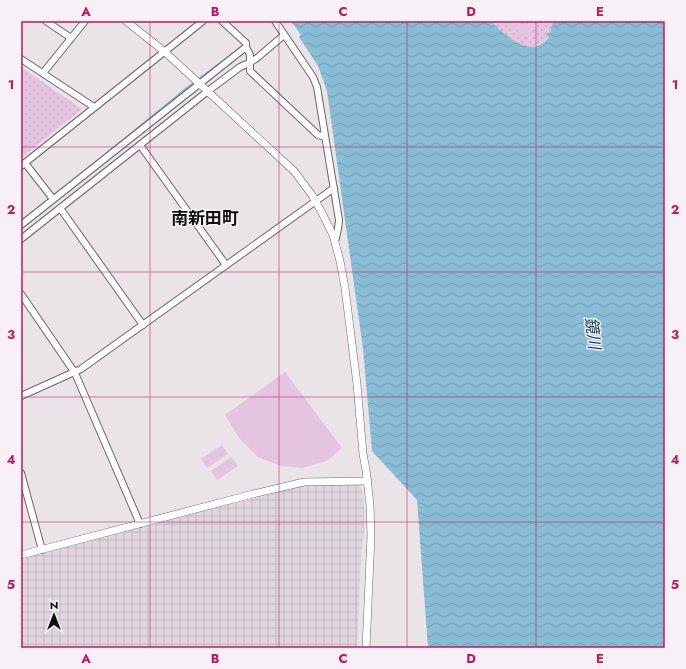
<svg xmlns="http://www.w3.org/2000/svg" width="686" height="669" font-family="Jost,'Noto Sans JP',sans-serif">
<defs>
<pattern id="industrial-grid" width="8" height="8" patternUnits="userSpaceOnUse"><rect width="8" height="8" fill="#e1d6e0"/><path d="M0 4h8M4 0v8" fill="none" stroke="#c0b7bf"/></pattern>
<pattern id="grass-dots" width="8" height="8" patternUnits="userSpaceOnUse"><rect width="8" height="8" fill="#e5c4e2"/><path d="M2 2h.1M6 6h.1" fill="none" stroke="#c3a7c1" stroke-width="1.8" stroke-linecap="round"/></pattern>
<pattern id="forest-crowns" width="20" height="18" patternUnits="userSpaceOnUse"><rect width="20" height="18" fill="#e5c4e2"/><path d="M2 6a3 3 0 1 1 6 0M12 15a3 3 0 1 1 6 0" fill="none" stroke="#c3a7c1"/></pattern>
<pattern id="water-waves" width="16" height="10" patternUnits="userSpaceOnUse"><rect width="16" height="10" fill="#88bdd5"/><path d="M0 5q4-4 8 0t8 0" fill="none" stroke="#74a1b6"/></pattern>
</defs>
<rect width="100%" height="100%" fill="#eae4e9"/>
<polygon fill="url(#industrial-grid)" points="324,485 359,485 362,488 364,507 364,531 361,556 357,648 21,648 21,559 302,486"/>
<g fill="url(#grass-dots)">
<path d="M491,21h62l-1,6h-2c1,6 -2,12 -8,16 -19,12 -38,-9 -51,-22z"/>
<polygon points="21,67 82,109 21,158"/>
</g>
<path fill="url(#forest-crowns)" d="M505,21h31l1,4 -3,12c-11,1 -21,-9 -29,-16z"/>
<g fill="#e5c4e2">
<polygon points="285,372 342,448 327,461 302,468 281,466 258,457 240,439 225,415"/>
<polygon points="222,445 228,454 207,468 201,459"/>
<polygon points="231,457 238,466 217,480 211,471"/>
</g>
<path fill="url(#water-waves)" d="M291,21h200c14,14 40,40 58,16l-3,-2 1,-2h3l1,-4 -2,-1 1,-1h2l1,-6h112v138h-2l2,9v480h-237l-11,-148 -45,-49 -9,-102 -36,-258 -9,-25 -19,-29 2,-2z"/>
<g fill="none" stroke-linecap="round" stroke-linejoin="round">
<polyline stroke="#88bdd5" stroke-width="2" points="90,167 188,87 231,55"/>
<g stroke="#6b666a" stroke-width="8">
<g id="minor">
<polyline points="46,21 71,38"/>
<polyline points="222,21 246,43 246,47 250,55 250,71 318,135 325,137"/>
<polyline points="275,21 313,77 317,87 339,220 338,229 335,242"/>
<polyline points="21,59 94,107"/>
<polyline points="43,73 85,21"/>
<polyline points="140,145 226,265"/>
<polyline points="25,163 53,199"/>
<polyline points="21,166 203,21"/>
<polyline points="60,208 143,325"/>
<polyline points="21,225 246,47"/>
<polyline points="21,239 208,91 240,67 249,63 257,58 284,35"/>
<polyline points="21,294 75,373 140,524"/>
<polyline points="21,396 81,369 334,188"/>
<polyline points="21,473 42,550"/>
</g>
</g>
<g stroke="#6b666a" stroke-width="8">
<g id="tertiary">
<polyline points="126,21 165,52 294,171 312,195 321,211 333,235 340,261 345,288 357,384 363,454 366,470 370,505 371,536 366,648"/>
<polyline points="21,555 253,494 304,482 368,481"/>
</g>
</g>
<use href="#minor" stroke="#fff" stroke-width="6"/>
<use href="#tertiary" stroke="#fff" stroke-width="7"/>
</g>
<path fill="none" stroke="#c2185b" stroke-width="1" stroke-opacity="0.55" d="M150,21v627M279,21v627M407,21v627M536,21v627M21,147h644M21,272h644M21,397h644M21,522h644"/>
<g text-anchor="middle" dominant-baseline="central" stroke-width="3" stroke-linejoin="round" paint-order="stroke">
<g font-size="16" font-style="italic" fill="#0c3a4c" stroke="#f7f1f7">
<text transform="translate(593 333) rotate(83)">鏡川</text>
</g>
<g font-size="17" font-weight="bold" fill="#111011" stroke="#f7f1f7">
<text x="205" y="218">南新田町</text>
</g>
</g>
<rect width="686" height="669" fill="none" stroke="#f7f1f7" stroke-width="44"/>
<g transform="translate(54 615)" stroke="#f7f1f7" stroke-width="3" paint-order="stroke">
<path d="M0-3L7 15L0 10L-7 15Z" fill="#111011"/>
<text y="-6" font-size="11" font-weight="bold" text-anchor="middle" fill="#111011">N</text>
</g>
<rect x="22" y="22" width="642" height="625" fill="none" stroke="#c2185b" stroke-width="1.5"/>
<g font-size="13" text-anchor="middle" font-weight="bold" fill="#c2185b">
<text x="86" y="16">A</text>
<text x="215" y="16">B</text>
<text x="343" y="16">C</text>
<text x="471" y="16">D</text>
<text x="600" y="16">E</text>
<text x="11" y="89">1</text>
<text x="675" y="89">1</text>
<text x="11" y="214">2</text>
<text x="675" y="214">2</text>
<text x="11" y="339">3</text>
<text x="675" y="339">3</text>
<text x="11" y="464">4</text>
<text x="675" y="464">4</text>
<text x="11" y="589">5</text>
<text x="675" y="589">5</text>
<text x="86" y="663">A</text>
<text x="215" y="663">B</text>
<text x="343" y="663">C</text>
<text x="471" y="663">D</text>
<text x="600" y="663">E</text>
</g>
</svg>
